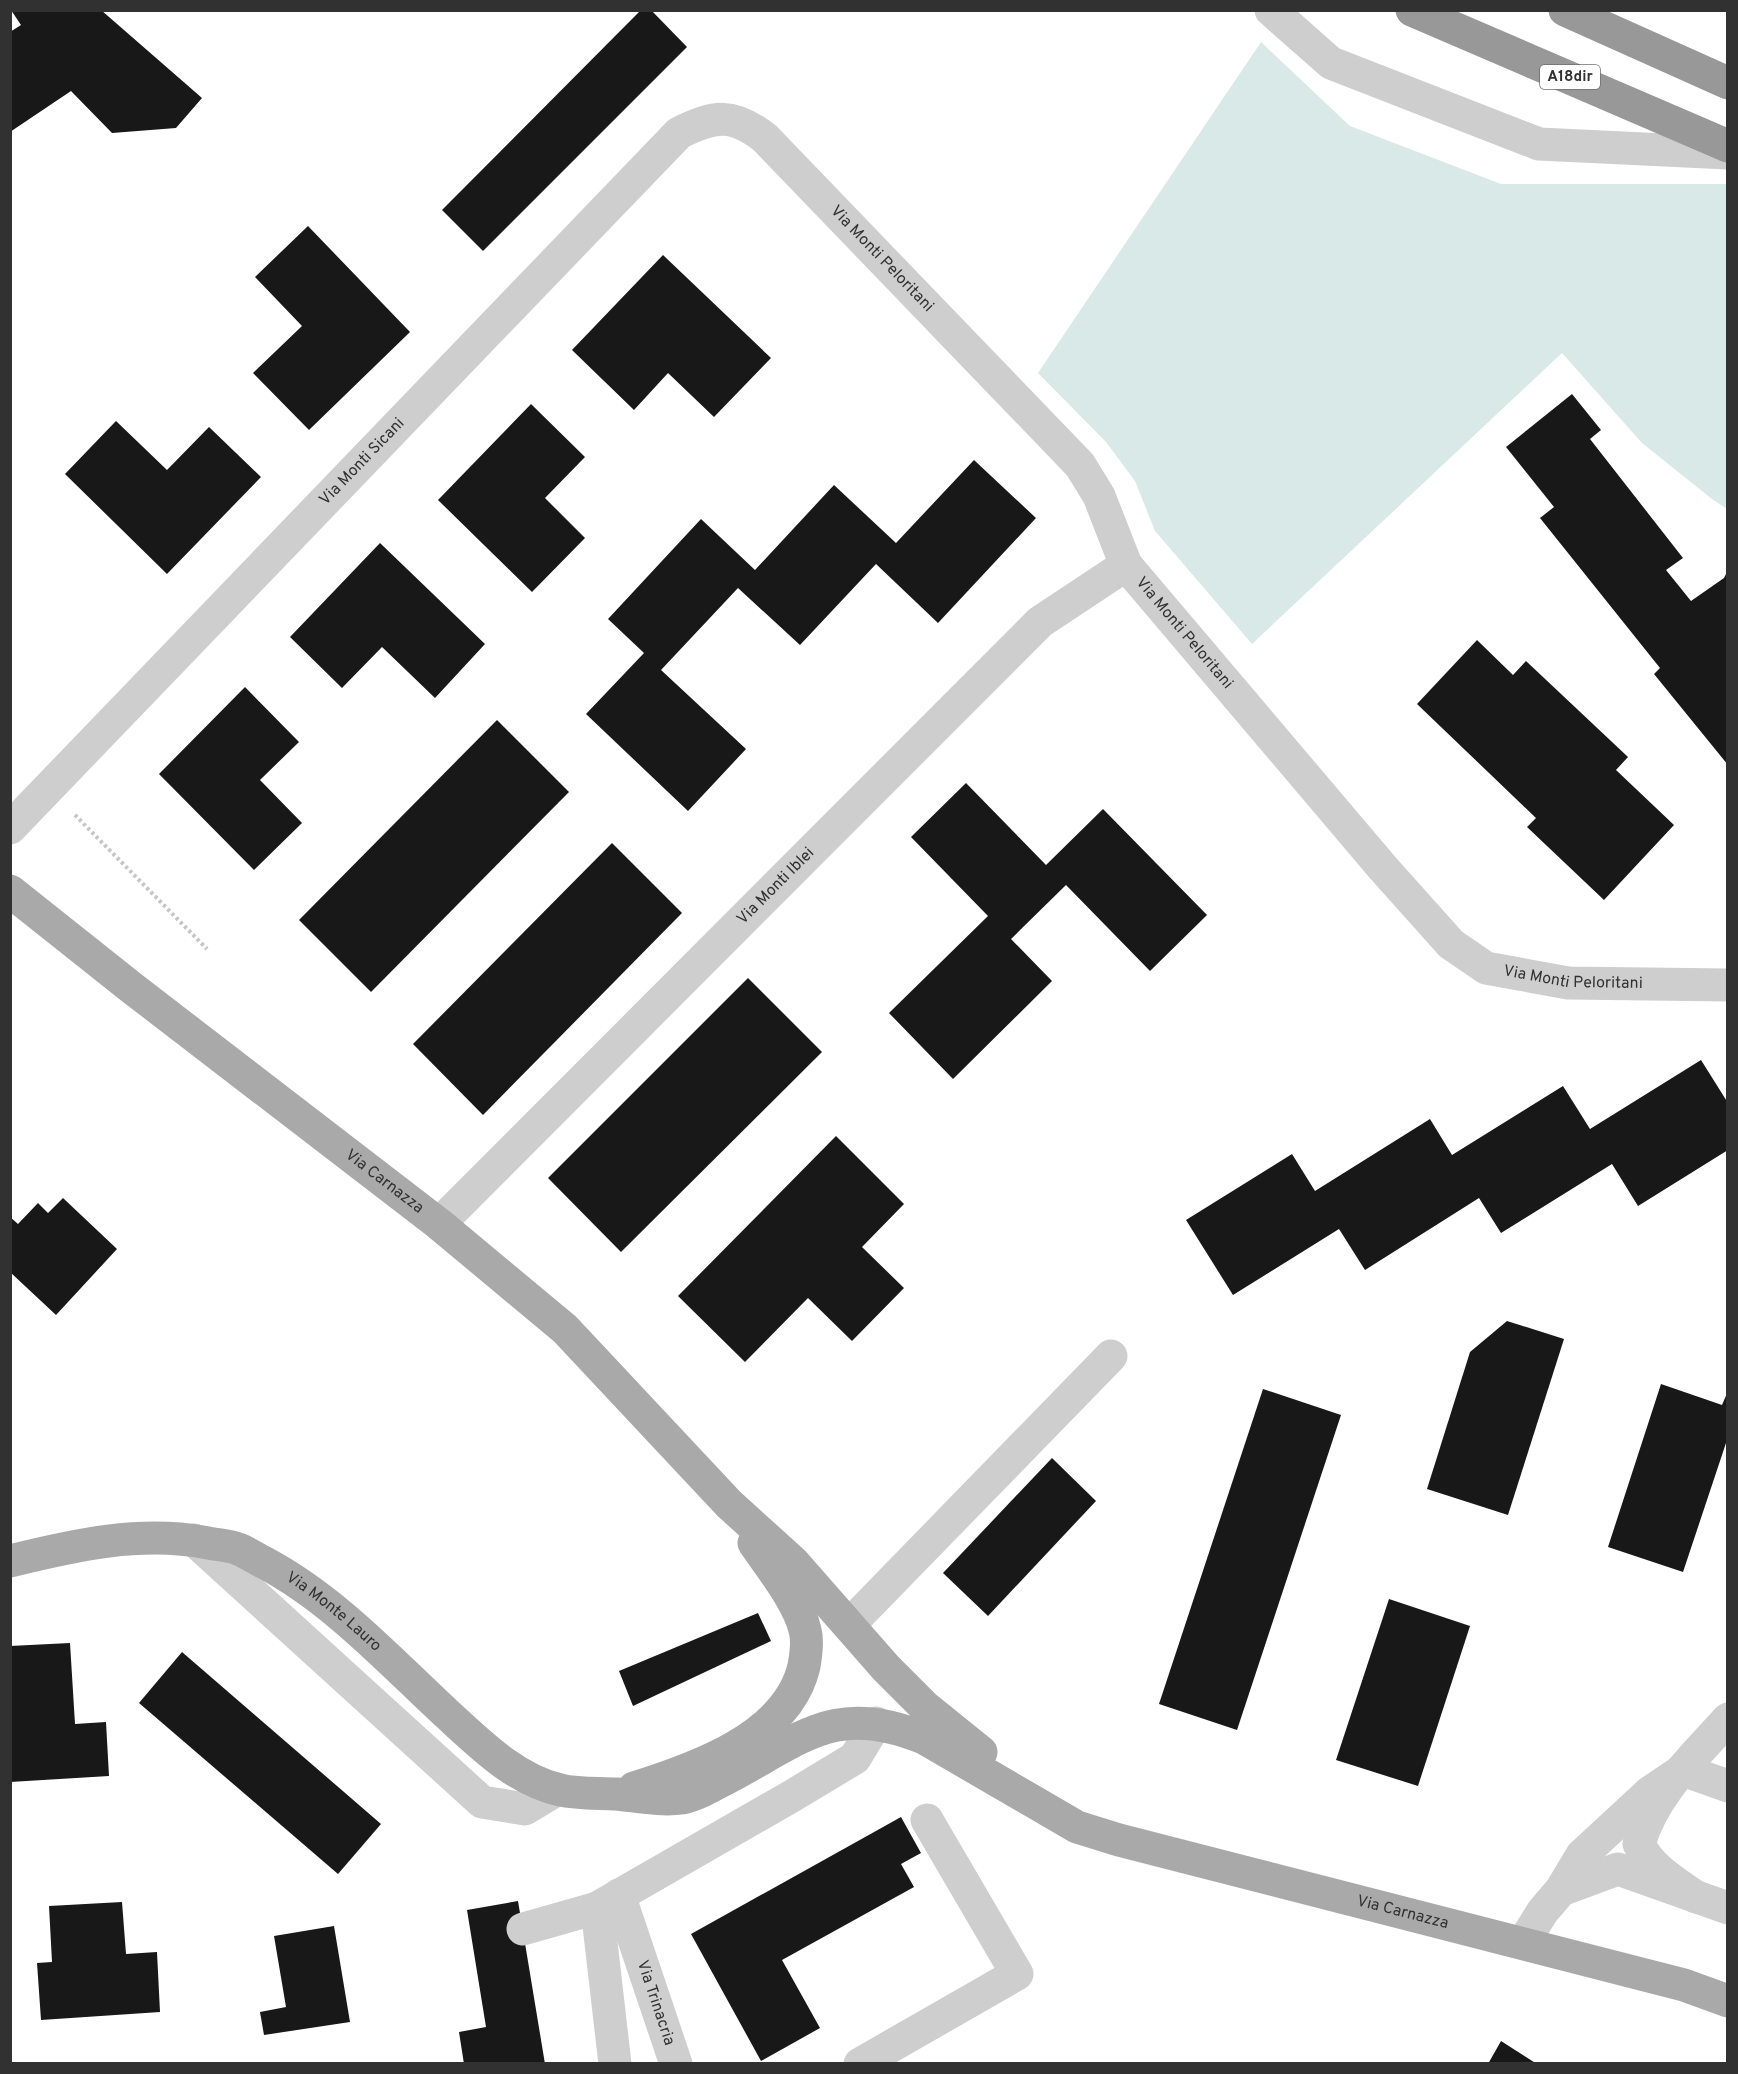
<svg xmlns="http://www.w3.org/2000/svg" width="1738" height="2074" font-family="Overpass,sans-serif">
<rect width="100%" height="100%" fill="#fff"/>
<polygon fill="#d9e9e8" points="1261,42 1350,126 1501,184 1727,184 1727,509 1712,499 1642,443 1562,353 1252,644 1155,531 1135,481 1106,442 1038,373"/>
<g fill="#181818">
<polygon points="11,10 101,10 202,98 176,128 112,133 71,91 10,132 10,32 21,25"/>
<polygon points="641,10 651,10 687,47 483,251 442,210"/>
<polygon points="308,226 410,332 309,430 253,373 302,326 255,277"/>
<polygon points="663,255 771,358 714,417 668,373 634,410 572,350"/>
<polygon points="1572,394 1601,430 1590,439 1683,558 1666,570 1691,601 1724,578 1728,570 1728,765 1654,674 1660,668 1540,518 1554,507 1506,447"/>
<polygon points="531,404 585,457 545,498 585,538 532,592 438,500"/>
<polygon points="116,421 167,470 209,427 261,477 167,574 65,474"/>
<polygon points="974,460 1036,518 938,623 876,564 800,645 738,588 661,670 746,749 688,811 586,714 644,653 608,619 701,519 755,570 834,485 896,543"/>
<polygon points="380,543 485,644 435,698 382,647 342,688 290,637"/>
<polygon points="1477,640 1513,675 1526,661 1628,757 1616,770 1674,825 1604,900 1527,827 1536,818 1417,704"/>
<polygon points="245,687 299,742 260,780 302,823 254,870 159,774"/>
<polygon points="497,720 569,792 371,992 299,920"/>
<polygon points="966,783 1046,865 1103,809 1207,915 1150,971 1066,885 1011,939 1052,981 953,1079 889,1013 988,916 911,837"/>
<polygon points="612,843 682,913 483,1115 413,1044"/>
<polygon points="748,978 822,1052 621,1252 548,1178"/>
<polygon points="1701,1060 1728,1103 1728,1150 1638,1206 1612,1164 1501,1233 1479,1198 1365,1270 1339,1229 1233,1295 1186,1220 1292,1154 1315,1191 1430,1119 1452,1155 1563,1086 1590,1129"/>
<polygon points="836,1136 904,1204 862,1247 904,1288 852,1341 808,1298 745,1362 678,1296"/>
<polygon points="63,1198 117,1249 56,1315 10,1272 10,1217 18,1224 38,1203 48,1213"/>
<polygon points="1507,1321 1564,1339 1508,1515 1427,1489 1470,1352"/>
<polygon points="1661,1384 1722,1405 1728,1391 1728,1437 1683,1572 1608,1547"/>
<polygon points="1263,1389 1341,1415 1237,1730 1159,1704"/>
<polygon points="1052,1458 1096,1501 988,1616 943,1573"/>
<polygon points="1389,1599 1470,1626 1418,1786 1336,1760"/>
<polygon points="758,1613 771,1641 633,1706 619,1671"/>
<polygon points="70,1643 75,1724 106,1722 109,1776 10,1782 10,1646"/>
<polygon points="182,1652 381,1824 338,1874 139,1703"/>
<polygon points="901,1817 921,1853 901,1864 914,1887 782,1960 820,2028 761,2061 691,1934"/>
<polygon points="518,1901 545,2064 464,2064 459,2032 486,2027 467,1910"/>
<polygon points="122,1902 126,1954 157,1952 160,2012 41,2020 37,1963 52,1962 49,1906"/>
<polygon points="334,1926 350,2022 264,2035 260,2012 286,2007 274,1936"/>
<polygon points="1501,2041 1537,2064 1488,2064"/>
</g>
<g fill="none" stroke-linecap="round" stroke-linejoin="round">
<polyline stroke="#c5c5c5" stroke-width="4" stroke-dasharray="3 3" stroke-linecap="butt" points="75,815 207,949"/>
<g stroke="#cecece" stroke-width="33">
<polyline points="1271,10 1331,63 1539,144 1728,153"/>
<path id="s1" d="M10,828l669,-695c36,-18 54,-20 86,5l315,327 19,31 27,69 257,303 68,76 35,24 82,15 160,2"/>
<path id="s2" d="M439,1224l601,-602 86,-57"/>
<polyline points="194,1540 482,1802 525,1809 558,1789"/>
<polyline points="849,1625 1111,1356"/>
<polyline points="1683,1770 1728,1786"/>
<polyline points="1561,1890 1618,1869 1728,1908"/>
<path id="s3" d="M619,1895l57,169"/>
<path d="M1696,1897c-21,-15 -46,-29 -57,-53 14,-50 55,-87 89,-125"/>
<polyline points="597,1908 615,2064"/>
<polyline points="523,1929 597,1908 792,1796 855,1758 876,1723"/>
<polyline points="1523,1943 1543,1911 1561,1890 1582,1855 1649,1793 1683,1770"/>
<polyline points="860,2064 1017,1974 927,1820"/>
</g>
<g stroke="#a9a9a9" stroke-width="33">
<path id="s4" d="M10,891l122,97 307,236 126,105 164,175 64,58 93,106 38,38 57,46"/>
<path id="s5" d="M10,1561c65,-16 131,-31 198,-18 9,2 21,2 30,6 9,3 18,10 27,14 69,37 124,97 181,150 33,30 69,67 114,77 18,4 37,3 56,4 21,2 45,7 66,4 16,-3 33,-14 47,-21 75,-40 107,-75 195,-39l153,89 42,13 565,145 44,16"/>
<path d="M634,1788c61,-19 154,-51 170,-122 2,-11 4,-25 1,-36 -7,-29 -34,-62 -51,-87"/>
</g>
<g stroke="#989898" stroke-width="33">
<polyline points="1412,10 1728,146"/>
<polyline points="1565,10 1728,83"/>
</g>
</g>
<g text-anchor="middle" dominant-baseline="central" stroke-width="6" stroke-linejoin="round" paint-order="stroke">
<rect fill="#fff" stroke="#6f6f6f" stroke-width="1.5" x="1540" y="65" width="60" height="24" rx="4.5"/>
<g font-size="15" font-weight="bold" fill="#313131">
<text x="1570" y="77">A18dir</text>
</g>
<g font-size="16" fill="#313131" stroke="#fff">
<text stroke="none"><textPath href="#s1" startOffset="1226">Via Monti Peloritani</textPath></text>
<text stroke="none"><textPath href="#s1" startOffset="508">Via Monti Sicani</textPath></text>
<text stroke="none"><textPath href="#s1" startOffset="1712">Via Monti Peloritani</textPath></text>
<text stroke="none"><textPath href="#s2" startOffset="477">Via Monti Iblei</textPath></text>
<text stroke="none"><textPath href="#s1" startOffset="2252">Via Monti Peloritani</textPath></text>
<text stroke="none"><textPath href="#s4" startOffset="474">Via Carnazza</textPath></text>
<text stroke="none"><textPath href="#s5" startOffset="346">Via Monte Lauro</textPath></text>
<text stroke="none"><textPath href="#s5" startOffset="1534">Via Carnazza</textPath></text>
<text stroke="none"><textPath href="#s3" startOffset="114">Via Trinacria</textPath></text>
</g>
</g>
<rect width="1738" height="2074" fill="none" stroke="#313131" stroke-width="24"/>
</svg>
